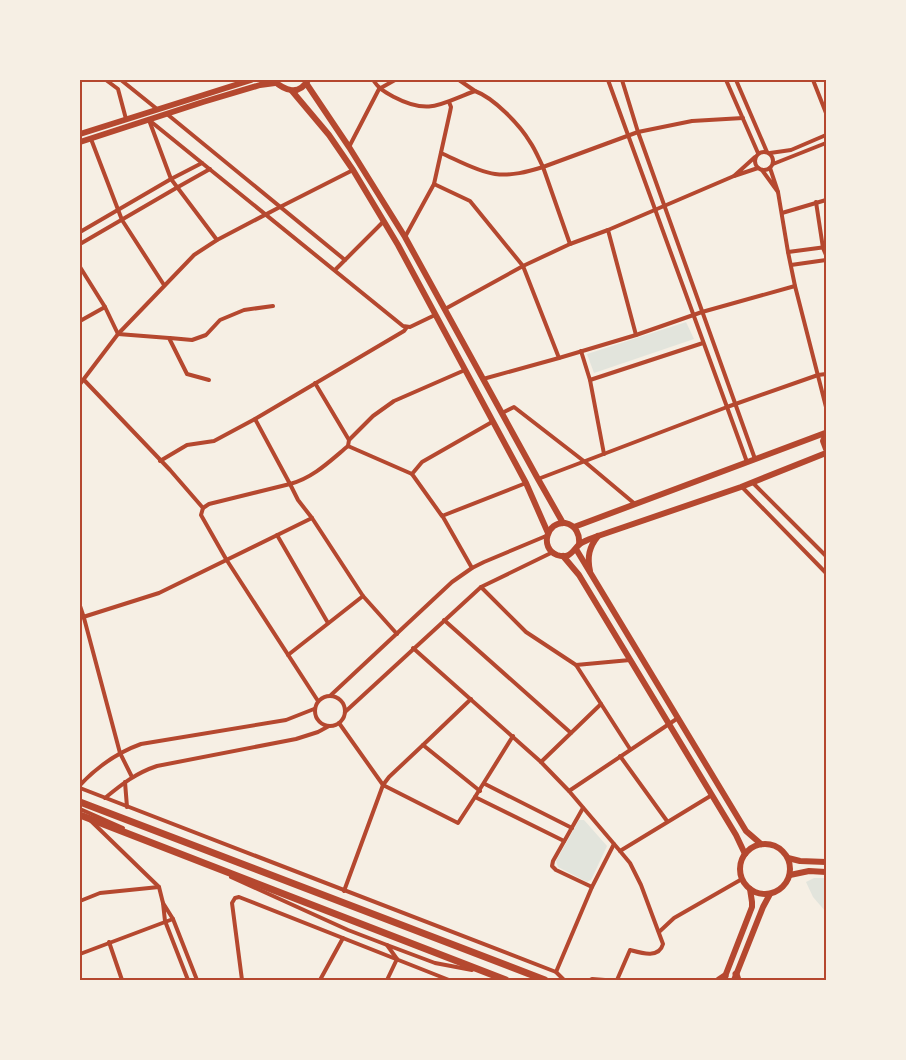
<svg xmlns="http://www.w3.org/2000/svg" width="906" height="1060" font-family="'PT Sans',sans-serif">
<rect width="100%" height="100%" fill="#f6efe4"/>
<g fill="#e2e4dc">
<polygon points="686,322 694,339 594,373 587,354"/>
<polygon points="579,820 584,820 607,846 591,880 587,882 558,867 556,861"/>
<polygon points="814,878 826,878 826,912 813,897 806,882"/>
</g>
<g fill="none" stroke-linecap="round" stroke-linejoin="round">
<g stroke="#b5482f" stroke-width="4">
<polyline points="106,80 118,89 126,119"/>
<polyline points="121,80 157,109"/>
<path d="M373,80c6,9 12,12 21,17 36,19 48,6 81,-6 19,7 45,34 55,51 5,7 9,17 13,25l95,-35 54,-11 51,-3"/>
<polyline points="459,80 475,91"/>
<polyline points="608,80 747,462"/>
<polyline points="622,80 638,132 755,459"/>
<polyline points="726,80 758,153"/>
<polyline points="736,80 767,152"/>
<polyline points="813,80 826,113"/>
<polyline points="167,114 345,260"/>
<polyline points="149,120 403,326 410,327 435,315"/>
<polyline points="149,120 171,179 217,240"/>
<polyline points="91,139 122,220 164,285"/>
<polyline points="349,147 379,89 395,80"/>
<circle cx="764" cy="161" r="9"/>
<path d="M441,153c16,7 37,19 54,21 17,2 32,-2 48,-7l27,77"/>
<polyline points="770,153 791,150 826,135"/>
<polyline points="755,157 734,176 758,168"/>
<polyline points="773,164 826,143"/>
<polyline points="762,170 778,192 770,168"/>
<polyline points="434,184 470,201 523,266 559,358"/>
<polyline points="778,192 788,252 795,286 826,407"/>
<polyline points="816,202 823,248 826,255"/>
<polyline points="782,213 826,200"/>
<polyline points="608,230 636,335"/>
<polyline points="80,232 171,179 202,163"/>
<polyline points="405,237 434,184 450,112 451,107 449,102"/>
<polyline points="80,244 178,187 210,169"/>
<polyline points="788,252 826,247"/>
<polyline points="791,265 826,260"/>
<polyline points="80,267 105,307 118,334 169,338 187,374 209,380"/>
<polyline points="335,270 383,222"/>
<polyline points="445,309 523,266 570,244 608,230 734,176"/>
<polyline points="80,321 105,307"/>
<polyline points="170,338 192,340 206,335 220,320 244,310 273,306"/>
<polyline points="581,351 590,380 604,454"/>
<polyline points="483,379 559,358 636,335 702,312 795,286"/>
<polyline points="84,380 170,470 203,508 201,515 226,559 318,701"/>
<polyline points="590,380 703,343"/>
<polyline points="315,383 349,440"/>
<polyline points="80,384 118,334 194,255 217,240 280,207 353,170"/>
<polyline points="502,413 514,407 585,462 635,504"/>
<path d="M255,419l35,65c23,-6 40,-23 58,-38l64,28"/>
<polyline points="492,422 422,462 412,474 442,516 526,483"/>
<polyline points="348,446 349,440 373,416 394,401 465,370"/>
<polyline points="160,461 187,445 214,441 255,419 404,331 407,327"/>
<polyline points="538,479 727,407 818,375 826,374"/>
<polyline points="753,483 826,556"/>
<polyline points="742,487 826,573"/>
<polyline points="203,508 209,504 290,484 298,500 312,518 363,596 397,634"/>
<polyline points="443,517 472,568"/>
<polyline points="277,535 328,623"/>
<polyline points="481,587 526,632 576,665 630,660"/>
<polyline points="80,606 84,618 120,753 132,777"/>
<polyline points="80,618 159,593 312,518"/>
<polyline points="444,620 571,733"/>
<path d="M413,648l128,114 28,29 51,60 10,12 11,22 22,59c-4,15 -22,9 -33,6l-13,30"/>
<polyline points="288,655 363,596"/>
<polyline points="576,665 630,749"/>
<polyline points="331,695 452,582 472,568 484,562 546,536"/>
<circle cx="330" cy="711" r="15"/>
<polyline points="471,699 423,745 480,791"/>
<polyline points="345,712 481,587 553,552"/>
<polyline points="339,723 383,785 389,777 423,745"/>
<polyline points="513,736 475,797 564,841"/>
<polyline points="620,756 667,821"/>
<polyline points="541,762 601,704"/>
<polyline points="125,782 127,807"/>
<polyline points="485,784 572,828"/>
<path d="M80,785c18,-19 36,-32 61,-41l145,-24 28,-11"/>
<polyline points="80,788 556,972 564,980"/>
<polyline points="569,791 678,718"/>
<path d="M105,798c17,-14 31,-25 52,-32l139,-27 22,-7 11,-6"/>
<polyline points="583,808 553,861 552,866 556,870 592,887"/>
<polyline points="80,809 123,828"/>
<polyline points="90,820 159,887 163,903"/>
<polyline points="620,851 712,795"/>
<polyline points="231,877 348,930 387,945 435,963 472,970"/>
<polyline points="344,891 383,785 458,823 475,797"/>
<polyline points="80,901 100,893 159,887"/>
<polyline points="659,932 674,918 742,879"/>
<polyline points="109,942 122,980"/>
<polyline points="387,945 397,959"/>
<polyline points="80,954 173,919"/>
<polyline points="556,972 592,887 614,844"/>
<polyline points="188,980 165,921 163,903 173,919 197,980"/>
<polyline points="242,980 232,903 235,898 239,897 449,980"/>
<polyline points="320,980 343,938"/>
<polyline points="387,980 397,959"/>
<polyline points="590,980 592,979 605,980"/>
</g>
<path stroke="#b5482f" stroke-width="6" d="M590,571c-3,-14 -1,-24 8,-35"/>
<g stroke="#b5482f" stroke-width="6">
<path d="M273,80c12,11 26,16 35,0"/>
<polyline points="306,83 349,147 405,237 538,479 563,523"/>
<polyline points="292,91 329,135 353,170 398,245 526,483 548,533"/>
<polyline points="80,134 251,80"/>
<polyline points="80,142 203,102 260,85 275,83"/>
<polyline points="826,433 823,441 826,449"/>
<polyline points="574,527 825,433"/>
<path d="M579,544c1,-9 -3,-19 -14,-21 -18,-2 -26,25 -8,32 14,5 16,-6 23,-11 5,-4 13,-6 18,-8l143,-49 85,-34"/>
<polyline points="576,549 746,831 761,844"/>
<polyline points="563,556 579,575 736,835 745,854"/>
<circle cx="765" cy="869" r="25"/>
<polyline points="788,858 800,861 826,862"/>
<polyline points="790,875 809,871 826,872"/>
<polyline points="724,979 752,907 752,902 750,889"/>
<polyline points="734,980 763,907 770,894"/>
</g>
<g stroke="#b5482f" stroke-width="7">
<polyline points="80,802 545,980"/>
<polyline points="80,815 506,980"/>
<polyline points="736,974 738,980"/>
<polyline points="719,980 725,976"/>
</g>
</g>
<rect width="906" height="1060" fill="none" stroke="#f6efe4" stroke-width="162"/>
<rect x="81" y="81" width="744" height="898" fill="none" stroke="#b5482f" stroke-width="2"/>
</svg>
